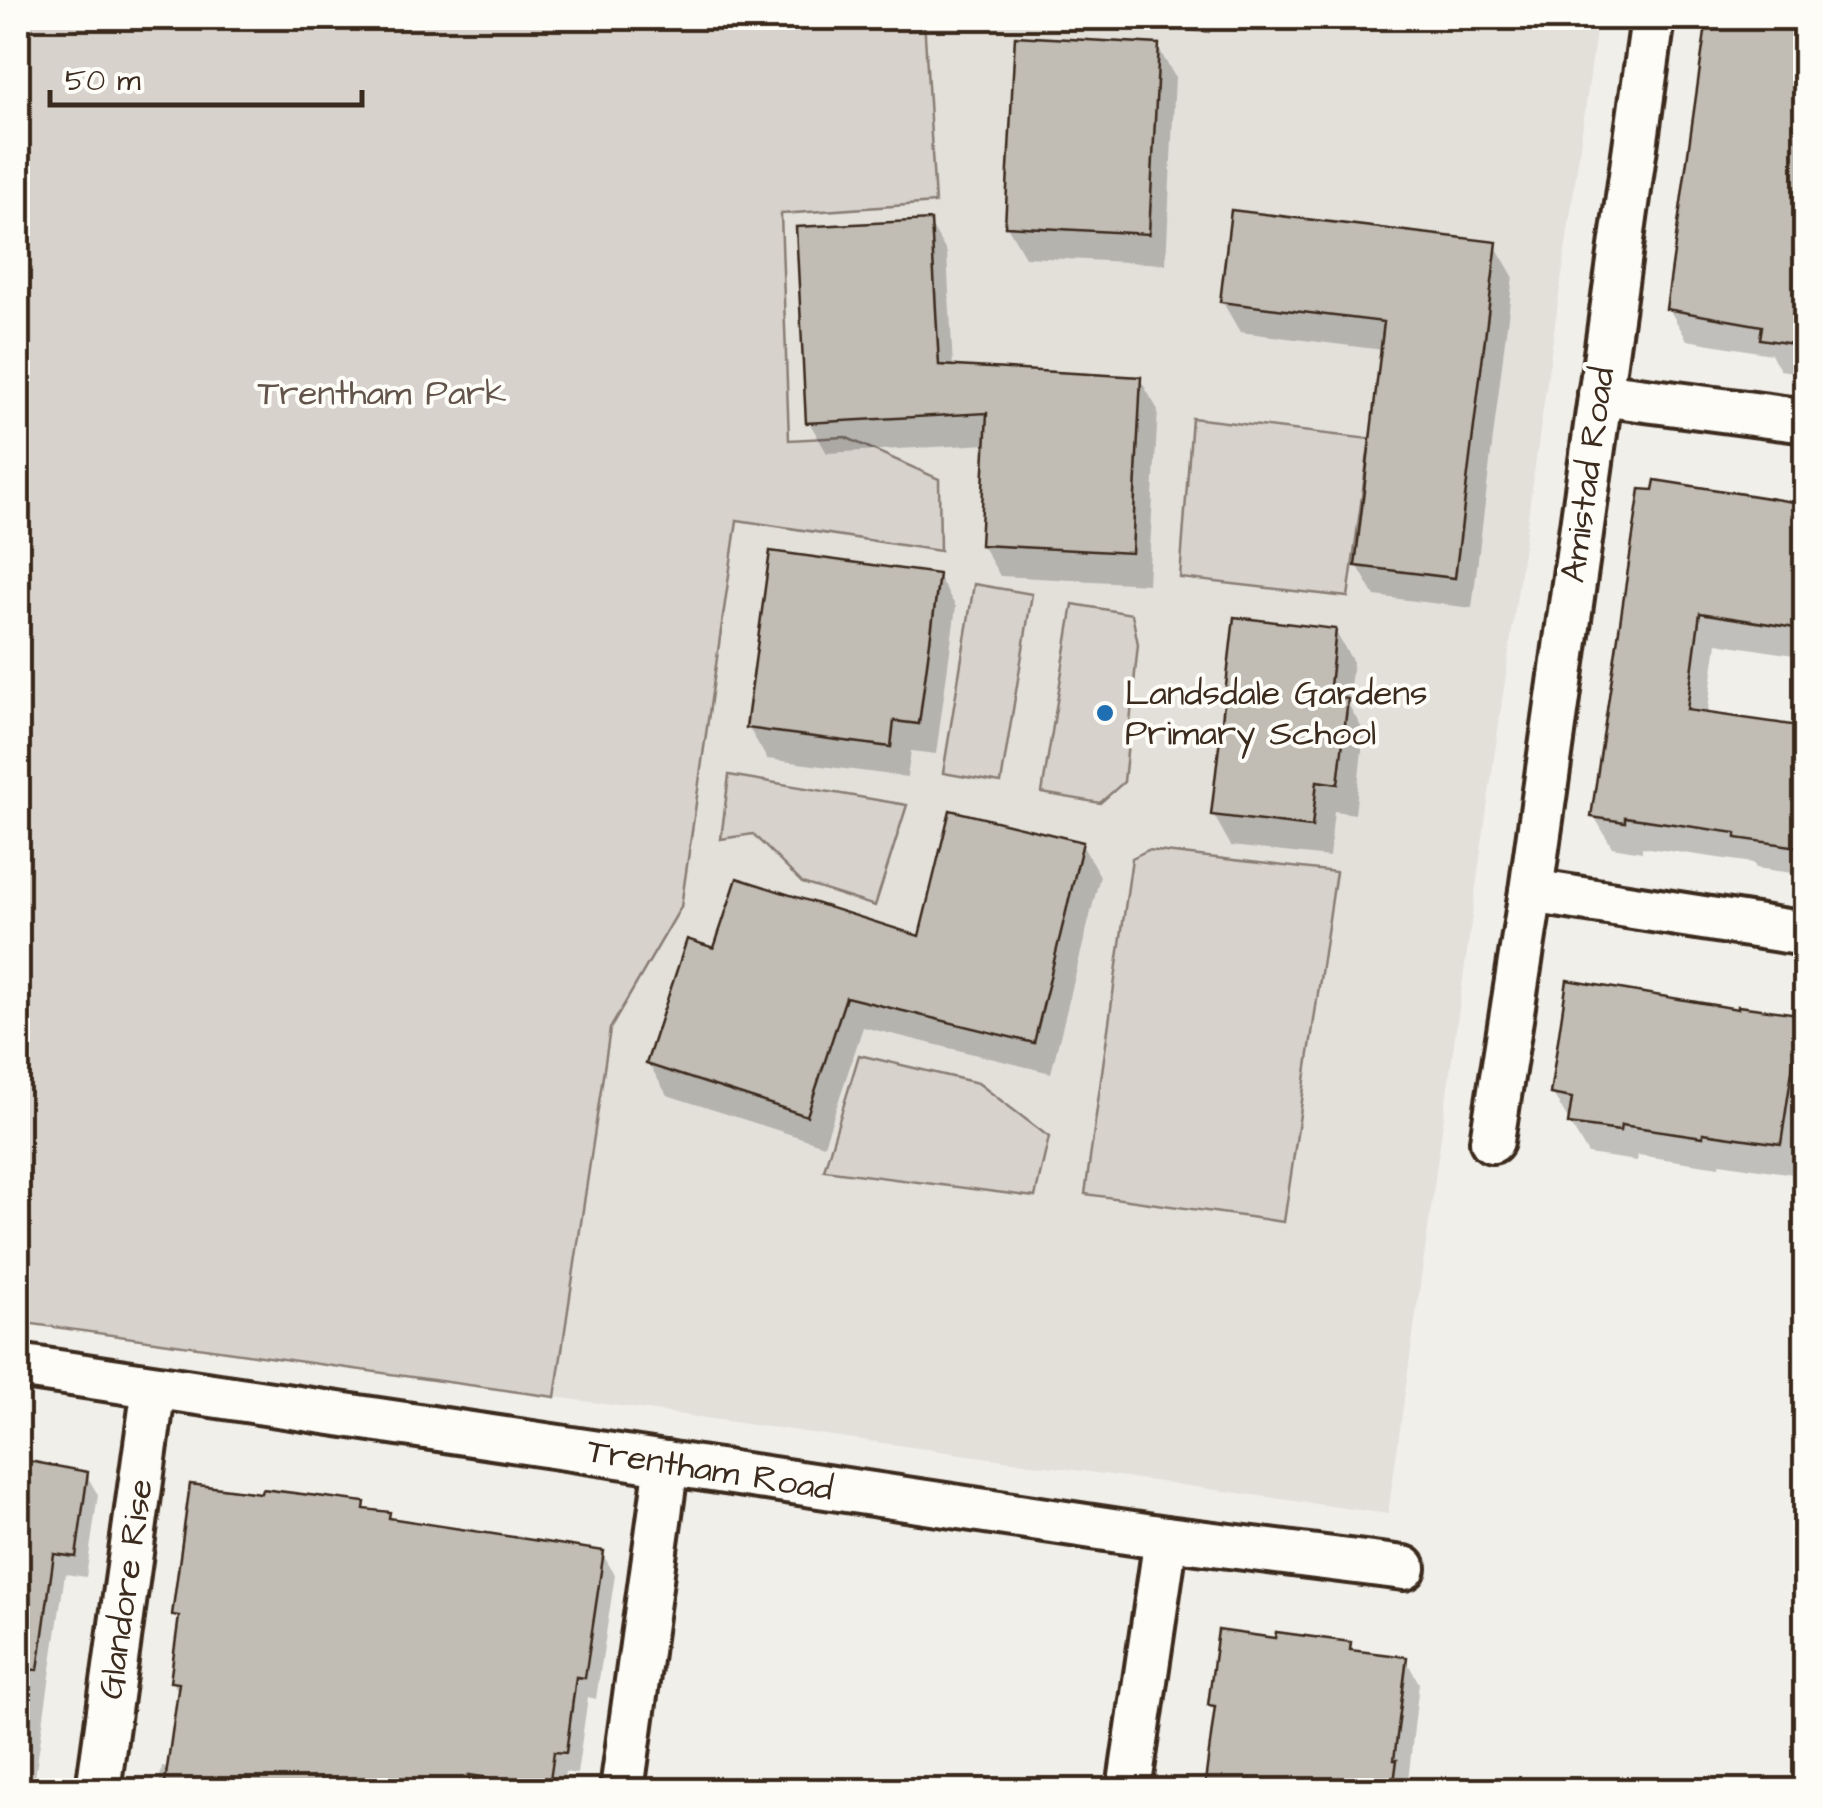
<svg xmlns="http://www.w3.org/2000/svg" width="1823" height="1808" font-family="'Architects Daughter',sans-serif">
<rect width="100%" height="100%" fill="#f1efea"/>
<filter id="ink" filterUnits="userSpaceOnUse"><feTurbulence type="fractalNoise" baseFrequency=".01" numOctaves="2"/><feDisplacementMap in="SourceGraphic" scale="20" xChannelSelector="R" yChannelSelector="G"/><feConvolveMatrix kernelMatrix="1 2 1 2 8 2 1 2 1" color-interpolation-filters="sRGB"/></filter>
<g filter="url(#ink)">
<polygon fill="#e3e0da" points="663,18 1598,18 1388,1514 555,1397 610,1029 681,907"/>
<g fill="#d7d2cc" stroke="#897e75" stroke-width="2.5">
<polygon points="18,18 924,18 935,203 781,214 789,440 845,437 939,479 940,551 737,520 681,907 610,1029 555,1397 18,1322"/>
<polygon points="1009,18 1211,18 1209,32"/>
<polygon points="1192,418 1370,439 1348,597 1180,578"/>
<polygon points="974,584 1032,594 1001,783 943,773"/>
<polygon points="1073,604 1132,614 1138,644 1124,782 1100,803 1042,793"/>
<polygon points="729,775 907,805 875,906 802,883 753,834 721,839"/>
<polygon points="1148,850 1336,872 1284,1222 1085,1194 1132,858"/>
<polygon points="859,1055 978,1083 1049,1137 1035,1197 824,1170"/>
</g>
<g fill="#0003">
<polygon points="1709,18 1806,18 1806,374 1780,370 1771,354 1687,340 1669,309"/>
<polygon points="1157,46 1175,77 1166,264 1025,257 1007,226"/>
<polygon points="929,222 947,253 953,368 1140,379 1158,410 1148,584 1000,576 982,545 988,444 827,453 809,422"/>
<polygon points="1495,245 1513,276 1472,608 1375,596 1357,565 1383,350 1240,332 1222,301"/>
<polygon points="1642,491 1806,504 1806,657 1717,643 1707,716 1795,728 1798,707 1806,708 1806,875 1756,868 1753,863 1642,847 1642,852 1612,847 1594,816"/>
<polygon points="938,576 956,607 936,754 911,751 907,777 767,759 749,728"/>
<polygon points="1335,631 1353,662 1348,704 1364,732 1355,814 1334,811 1329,857 1231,846 1213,814"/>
<polygon points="1082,845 1100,876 1051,1073 863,1027 824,1145 667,1095 649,1064 716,951 921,940"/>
<polygon points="1740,1012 1806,1018 1806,1176 1720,1163 1719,1167 1638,1155 1637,1161 1588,1154 1553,1094"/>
<polygon points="18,1458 86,1474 98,1495 86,1577 65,1574 34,1784 48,1786 51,1790 18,1790"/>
<polygon points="363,1505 367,1512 388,1515 392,1522 602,1553 615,1575 596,1699 588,1697 577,1774 565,1772 563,1790 158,1790 162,1766 170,1767 180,1695 172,1681 180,1624 175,1615"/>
<polygon points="1277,1641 1350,1644 1355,1653 1406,1660 1419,1683 1407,1790 1206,1790 1217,1716 1211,1705"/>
</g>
<g fill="#c1bcb4" stroke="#3b2a1e" stroke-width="2.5">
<polygon points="1707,18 1806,18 1806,346 1760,339 1762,326 1666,309"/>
<polygon points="1015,36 1159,44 1149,234 1005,226"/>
<polygon points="1231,210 1497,242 1455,578 1355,566 1384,322 1220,302"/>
<polygon points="931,220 939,365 1141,377 1132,553 980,545 987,413 806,423 796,227"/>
<polygon points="1655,480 1806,504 1806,557 1795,628 1700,613 1687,710 1806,727 1806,848 1736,838 1736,833 1625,817 1625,822 1591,817 1640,489 1653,490"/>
<polygon points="770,551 939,574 919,724 894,721 891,747 746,728"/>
<polygon points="1234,617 1336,629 1329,696 1348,699 1338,784 1317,781 1312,827 1211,815"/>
<polygon points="950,810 1083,842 1034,1043 846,997 807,1116 646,1064 687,939 714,948 737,878 919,936"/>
<polygon points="1567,980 1738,1009 1738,1006 1806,1015 1802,1052 1795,1051 1781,1144 1703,1133 1703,1137 1621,1125 1620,1131 1568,1124 1572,1098 1550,1094"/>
<polygon points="18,1459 88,1472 76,1557 54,1554 38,1670 18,1669"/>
<polygon points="190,1484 261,1493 262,1489 365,1502 364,1509 390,1512 389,1518 604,1551 585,1678 576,1677 566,1753 554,1752 549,1787 469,1775 468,1790 164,1790 179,1683 170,1682 179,1616 172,1615"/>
<polygon points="1218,1630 1275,1638 1276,1632 1351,1642 1350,1650 1407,1657 1394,1760 1397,1760 1393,1790 1204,1790 1215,1706 1208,1705"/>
</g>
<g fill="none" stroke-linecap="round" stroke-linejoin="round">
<g stroke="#3b2a1e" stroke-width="50">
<g id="minor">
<polyline points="1653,18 1531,891 1806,934"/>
<polyline points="1600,394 1806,421"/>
<polyline points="1492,1141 1531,891"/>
<polyline points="18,1366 1166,1538 1404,1568"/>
<polyline points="98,1790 154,1387"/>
<polyline points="622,1790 667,1463"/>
<polyline points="1129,1790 1166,1538"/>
</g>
</g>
<use href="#minor" stroke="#fdfcf7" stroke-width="42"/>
</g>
</g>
<circle fill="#1f6fb2" stroke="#fdfcf7" stroke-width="4" cx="1105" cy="713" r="10"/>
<g text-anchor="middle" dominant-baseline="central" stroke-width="8" stroke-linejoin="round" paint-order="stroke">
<g font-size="35" fill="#62544a" stroke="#fdfcf7">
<text x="382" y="393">Trentham Park</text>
</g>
<g font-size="35" fill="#3b2a1e" stroke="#fdfcf7">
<text transform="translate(1588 475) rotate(-82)">Amistad Road</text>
<text transform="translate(710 1470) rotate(9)">Trentham Road</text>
<text transform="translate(126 1589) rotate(-82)">Glandore Rise</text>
</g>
<g font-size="35" fill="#3b2a1e" stroke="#fdfcf7" text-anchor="start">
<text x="1125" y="693">Landsdale Gardens<tspan x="1125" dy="40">Primary School</tspan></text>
</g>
</g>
<rect width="1823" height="1808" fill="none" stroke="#fdfcf7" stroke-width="60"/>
<rect x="30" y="30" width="1763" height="1748" fill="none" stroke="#3b2a1e" stroke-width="4" filter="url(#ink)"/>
<path d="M50 90v15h312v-15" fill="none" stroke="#3b2a1e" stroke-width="5"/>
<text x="65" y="90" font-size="30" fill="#3b2a1e" stroke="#fdfcf7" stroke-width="8" paint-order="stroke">50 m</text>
</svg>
